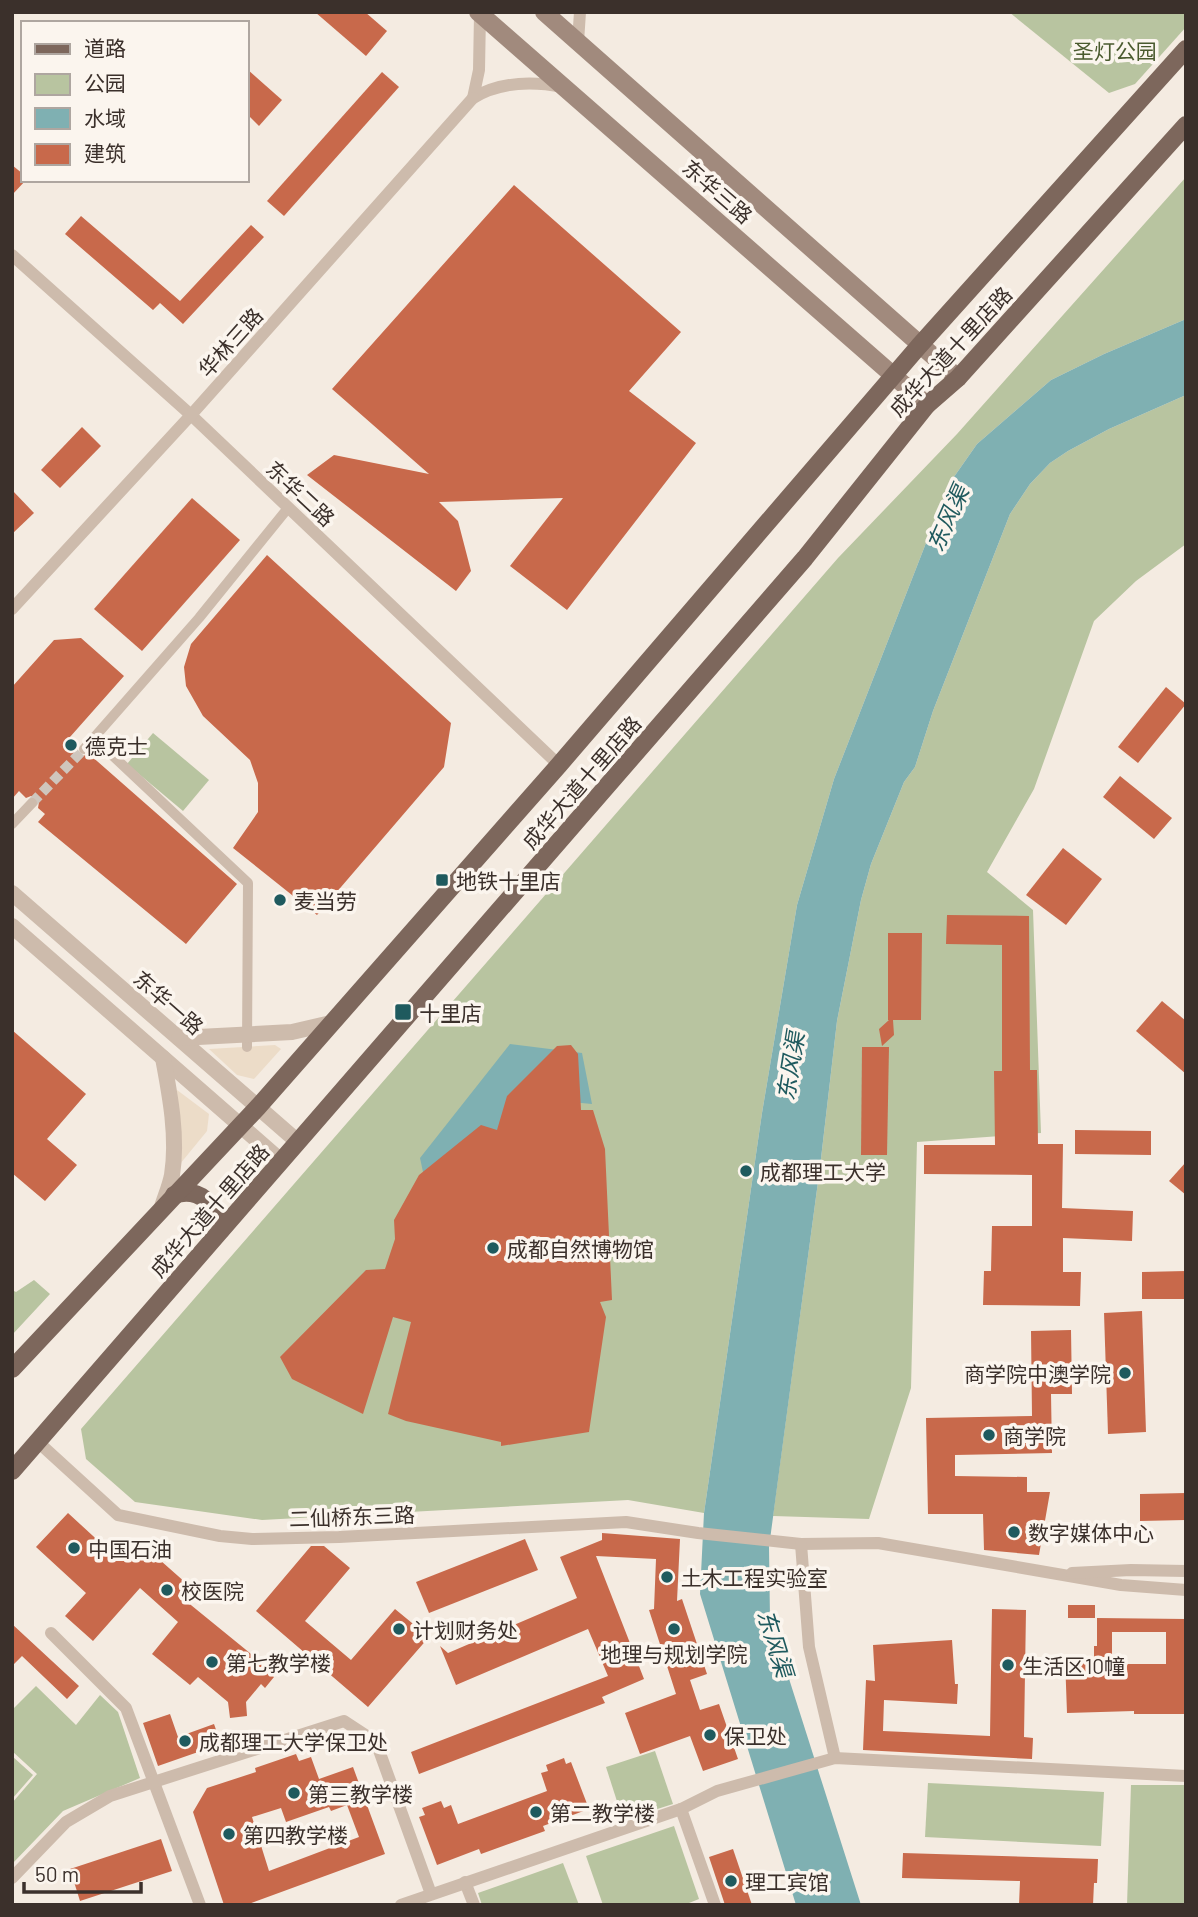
<svg xmlns="http://www.w3.org/2000/svg" width="1198" height="1917" font-family="Barlow,'Noto Sans SC',sans-serif">
<rect width="100%" height="100%" fill="#f4ebe1"/>
<g fill="#b8c4a0">
<polygon points="1009,12 1186,12 1186,27 1135,84 1109,93"/>
<polygon points="1186,177 1186,319 1104,354 1051,380 977,444 949,484 834,779 797,905 762,1113 704,1513 628,1500 262,1520 135,1502 86,1459 81,1429 838,558 957,434"/>
<polygon points="1186,395 1186,544 1136,581 1094,621 1034,789 987,872 1033,910 1041,1133 917,1142 911,1388 869,1519 773,1516 820,1167 837,1021 861,900 871,864 904,782 915,767 933,711 1010,514 1030,484 1050,463 1068,451 1109,429"/>
<polygon points="153,733 209,780 183,811 127,764"/>
<polygon points="34,1280 50,1294 12,1335 12,1290 16,1292"/>
<polygon points="36,1686 76,1725 100,1695 118,1712 140,1778 63,1811 12,1864 12,1803 37,1774 12,1751 12,1710"/>
<polygon points="655,1751 673,1804 623,1820 606,1767"/>
<polygon points="12,1756 33,1775 12,1799"/>
<polygon points="928,1783 1104,1792 1101,1846 925,1837"/>
<polygon points="1131,1785 1186,1785 1186,1905 1127,1905"/>
<polygon points="674,1826 699,1899 684,1905 603,1905 586,1856"/>
<polygon points="563,1863 579,1905 482,1905 478,1893"/>
</g>
<g fill="#ecdcc8">
<polygon points="275,1045 281,1049 254,1079 237,1075 209,1049"/>
<polygon points="177,1090 209,1114 207,1131 180,1164"/>
</g>
<g fill="#7fb0b2">
<polygon points="1186,319 1186,395 1109,429 1068,451 1050,463 1030,484 1010,514 933,711 915,767 904,782 871,864 861,900 837,1021 820,1167 769,1547 770,1619 861,1905 796,1905 700,1594 704,1513 762,1113 797,905 834,779 949,484 977,444 1051,380 1104,354"/>
<polygon points="510,1044 582,1053 592,1104 529,1098 446,1182 423,1172 420,1158"/>
</g>
<g fill="#c8694b" fill-rule="evenodd">
<polygon points="315,12 365,12 387,31 366,56"/>
<polygon points="247,69 282,100 259,126 247,114"/>
<polygon points="382,72 399,87 284,216 267,201"/>
<polygon points="12,165 23,174 23,180 26,180 12,195"/>
<polygon points="514,185 681,332 629,391 696,443 567,610 510,566 563,498 439,502 458,521 471,571 456,591 307,475 334,455 429,474 332,389"/>
<polygon points="81,216 180,301 251,225 264,237 183,324 160,303 153,310 65,234"/>
<polygon points="82,427 101,446 60,488 41,470"/>
<polygon points="12,490 34,513 12,534"/>
<polygon points="192,498 240,540 142,651 94,609"/>
<polygon points="267,555 451,723 444,767 317,915 233,848 258,812 258,783 250,760 203,716 186,686 184,667 191,644"/>
<polygon points="81,638 124,676 70,737 78,744 77,752 83,756 89,754 237,884 186,944 38,822 45,814 38,808 39,802 37,797 31,796 26,798 19,791 12,799 12,687 54,640"/>
<polygon points="1166,687 1186,704 1138,763 1118,747"/>
<polygon points="1120,776 1172,818 1154,839 1103,797"/>
<polygon points="1063,848 1102,879 1066,925 1026,895"/>
<polygon points="947,915 1029,916 1030,1070 1037,1070 1038,1144 1063,1144 1062,1208 1133,1211 1132,1241 1063,1238 1063,1272 1081,1272 1080,1306 983,1305 984,1271 991,1271 992,1226 1032,1226 1032,1175 924,1174 924,1145 995,1145 994,1071 1002,1071 1002,945 946,944"/>
<polygon points="888,933 922,933 921,1020 893,1020 894,1035 882,1046 879,1029 889,1020 888,1020"/>
<polygon points="1162,1001 1186,1021 1186,1074 1136,1031"/>
<polygon points="12,1030 86,1094 47,1139 77,1165 45,1201 12,1173"/>
<polygon points="571,1045 578,1054 581,1110 593,1110 605,1149 612,1300 600,1302 606,1317 589,1432 501,1446 501,1442 406,1421 388,1414 411,1322 393,1317 363,1414 292,1379 280,1357 366,1270 385,1269 395,1239 394,1220 419,1175 481,1125 497,1130 507,1096 557,1046"/>
<polygon points="862,1047 889,1047 887,1155 861,1155"/>
<polygon points="1075,1130 1151,1131 1151,1155 1075,1154"/>
<polygon points="1186,1162 1186,1195 1169,1181"/>
<polygon points="1186,1271 1186,1299 1142,1299 1142,1272"/>
<polygon points="1142,1311 1146,1432 1108,1434 1104,1313"/>
<polygon points="1071,1330 1072,1394 1051,1394 1052,1453 955,1455 955,1476 1027,1477 1027,1492 1050,1492 1039,1555 984,1550 983,1514 928,1514 926,1418 1032,1416 1031,1331"/>
<polygon points="1186,1493 1186,1520 1140,1521 1140,1494"/>
<polygon points="68,1513 117,1558 135,1538 195,1591 186,1601 272,1671 270,1673 274,1677 265,1688 261,1684 246,1702 247,1716 230,1718 228,1702 198,1677 190,1685 152,1654 178,1622 140,1588 93,1641 65,1616 86,1593 36,1547"/>
<polygon points="602,1533 680,1539 677,1601 682,1599 707,1674 690,1680 700,1710 719,1704 738,1759 703,1771 690,1736 640,1754 625,1713 676,1694 649,1610 654,1609 656,1559 596,1556 644,1679 602,1697 605,1703 419,1774 411,1752 608,1676 588,1629 456,1685 440,1646 448,1653 577,1598 560,1557 602,1540"/>
<polygon points="525,1539 538,1570 429,1613 416,1582"/>
<polygon points="311,1546 324,1546 350,1568 305,1621 351,1660 395,1609 429,1637 368,1707 256,1611"/>
<rect x="1068" y="1605" width="27" height="13"/>
<polygon points="992,1609 1026,1610 1024,1737 1033,1738 1032,1759 863,1750 866,1680 875,1681 873,1645 952,1640 955,1684 958,1684 957,1704 884,1700 883,1731 990,1736"/>
<path d="M1097,1618l89,1v95h-52v-3l-67,2 -2,-55 29,-1v-11h3zM1112,1632h54v32h-54z"/>
<polygon points="12,1624 79,1686 67,1699 22,1656 12,1666"/>
<polygon points="170,1714 178,1737 214,1724 221,1744 158,1766 143,1723"/>
<path d="M296,1754l3,7 12,-4 8,22 34,-12 32,87 -139,51h-22l-31,-93 14,-24 49,-16 -1,-4zM347,1805l12,32 -90,34 -17,-54 29,-9 5,14 43,-15 2,4z"/>
<polygon points="564,1758 566,1764 571,1762 589,1809 543,1826 545,1831 481,1854 479,1849 437,1865 419,1817 425,1815 422,1808 441,1801 444,1808 451,1805 458,1824 547,1791 541,1773 548,1771 546,1765"/>
<polygon points="161,1839 172,1871 80,1901 70,1869"/>
<polygon points="733,1849 752,1905 725,1905 709,1857"/>
<polygon points="903,1853 1098,1859 1097,1883 1094,1883 1093,1905 1019,1905 1020,1881 902,1878"/>
</g>
<g fill="none" stroke-linecap="round" stroke-linejoin="round">
<polyline stroke="#cfc6bd" stroke-width="10" stroke-dasharray="10 5" stroke-linecap="butt" points="32,803 84,749"/>
<g stroke="#cdbbac" stroke-width="10">
<polyline points="95,739 248,883 247,1047"/>
<polyline points="84,749 199,618 288,508"/>
<polyline points="12,824 32,803"/>
</g>
<g stroke="#cdbbac" stroke-width="12">
<path d="M480,14l-1,56 -6,28c28,-17 59,-17 90,-11"/>
<polyline points="578,42 580,12"/>
<polyline points="12,255 191,415 559,765"/>
<polyline points="12,609 191,415 473,98"/>
<polyline points="38,1442 118,1515 220,1536 252,1539 339,1537 626,1522 698,1533 801,1544 878,1543 1121,1585 1186,1590"/>
<polyline points="801,1544 809,1647 835,1758"/>
<polyline points="1072,1573 1131,1570 1186,1571"/>
<polyline points="51,1633 126,1708 200,1905"/>
<polyline points="681,1809 715,1905"/>
<polyline points="12,1878 66,1822 110,1796 344,1721 376,1742 431,1894"/>
<polyline points="465,1882 474,1905"/>
<polyline points="401,1905 681,1809 717,1791 835,1758 1186,1776"/>
</g>
<g stroke="#cdbbac" stroke-width="16">
<polyline points="12,893 298,1142"/>
<polyline points="12,926 281,1161"/>
<polyline points="179,1038 292,1032 331,1023"/>
<path d="M162,1207c3,-10 8,-21 10,-32 6,-38 -2,-80 -9,-117"/>
</g>
<g stroke="#a18a7d" stroke-width="18">
<polyline points="478,12 927,405"/>
<polyline points="544,12 958,378"/>
</g>
<g stroke="#7d675c" stroke-width="18">
<path d="M174,1195c25,-9 45,11 47,35"/>
<polyline points="12,1369 258,1107 559,765 919,346 1186,49"/>
<polyline points="12,1471 805,558 927,405 958,378 1186,125"/>
</g>
</g>
<g fill="#1f5a5e" stroke="#fbf5ee" stroke-width="2.5">
<circle cx="71" cy="745" r="7"/>
<rect x="435" y="873" width="14" height="14" rx="3.5"/>
<circle cx="280" cy="900" r="7"/>
<rect x="394" y="1003" width="18" height="18" rx="3.5"/>
<circle cx="746" cy="1171" r="7"/>
<circle cx="493" cy="1248" r="7"/>
<circle cx="1125" cy="1373" r="7"/>
<circle cx="989" cy="1435" r="7"/>
<circle cx="1014" cy="1532" r="7"/>
<circle cx="74" cy="1548" r="7"/>
<circle cx="667" cy="1577" r="7"/>
<circle cx="167" cy="1590" r="7"/>
<circle cx="399" cy="1629" r="7"/>
<circle cx="674" cy="1629" r="7"/>
<circle cx="212" cy="1662" r="7"/>
<circle cx="1008" cy="1665" r="7"/>
<circle cx="710" cy="1735" r="7"/>
<circle cx="185" cy="1741" r="7"/>
<circle cx="294" cy="1793" r="7"/>
<circle cx="536" cy="1812" r="7"/>
<circle cx="229" cy="1834" r="7"/>
<circle cx="731" cy="1881" r="7"/>
</g>
<g text-anchor="middle" dominant-baseline="central" stroke-width="7" stroke-linejoin="round" paint-order="stroke">
<g font-size="21" fill="#4a5a2e" stroke="#fbf5ee">
<text x="1115" y="50">圣灯公园</text>
</g>
<g font-size="21" fill="#3b302b" stroke="#fbf5ee">
<text transform="translate(718 191) rotate(41)">东华三路</text>
<text transform="translate(230 342) rotate(-48)">华林三路</text>
<text transform="translate(950 351) rotate(-47)">成华大道十里店路</text>
<text transform="translate(301 493) rotate(43)">东华二路</text>
<text transform="translate(581 782) rotate(-49)">成华大道十里店路</text>
<text transform="translate(169 1002) rotate(41)">东华一路</text>
<text transform="translate(209 1210) rotate(-49)">成华大道十里店路</text>
<text transform="translate(352 1516) rotate(-2)">二仙桥东三路</text>
</g>
<g font-size="21" fill="#3b302b" stroke="#fbf5ee" text-anchor="start">
<text x="85" y="745">德克士</text>
<text x="456" y="880">地铁十里店</text>
<text x="294" y="900">麦当劳</text>
<text x="419" y="1012">十里店</text>
<text x="760" y="1171">成都理工大学</text>
<text x="507" y="1248">成都自然博物馆</text>
<text x="1111" y="1373" text-anchor="end">商学院中澳学院</text>
<text x="1003" y="1435">商学院</text>
<text x="1028" y="1532">数字媒体中心</text>
<text x="88" y="1548">中国石油</text>
<text x="681" y="1577">土木工程实验室</text>
<text x="181" y="1590">校医院</text>
<text x="413" y="1629">计划财务处</text>
<text x="674" y="1653" text-anchor="middle">地理与规划学院</text>
<text x="226" y="1662">第七教学楼</text>
<text x="1022" y="1665">生活区10幢</text>
<text x="724" y="1735">保卫处</text>
<text x="199" y="1741">成都理工大学保卫处</text>
<text x="308" y="1793">第三教学楼</text>
<text x="550" y="1812">第二教学楼</text>
<text x="243" y="1834">第四教学楼</text>
<text x="745" y="1881">理工宾馆</text>
</g>
<g font-size="23" font-style="italic" fill="#1f5a5e" stroke="#fbf5ee">
<text transform="translate(947 518) rotate(-66)">东风渠</text>
<text transform="translate(790 1066) rotate(-81)">东风渠</text>
<text transform="translate(776 1643) rotate(73)">东风渠</text>
</g>
</g>
<rect width="1198" height="1917" fill="none" stroke="#3b302b" stroke-width="28"/>
<rect x="21" y="21" width="228" height="161" fill="#fbf5ee" stroke="#aea6a0" stroke-width="2"/>
<rect x="35" y="44" width="35" height="10" fill="#7d675c" stroke="#aea6a0" stroke-width="2"/>
<text x="84" y="56" font-size="21" fill="#3b302b">道路</text>
<rect x="35" y="74" width="35" height="21" fill="#b8c4a0" stroke="#aea6a0" stroke-width="2"/>
<text x="84" y="91" font-size="21" fill="#3b302b">公园</text>
<rect x="35" y="108" width="35" height="21" fill="#7fb0b2" stroke="#aea6a0" stroke-width="2"/>
<text x="84" y="126" font-size="21" fill="#3b302b">水域</text>
<rect x="35" y="144" width="35" height="21" fill="#c8694b" stroke="#aea6a0" stroke-width="2"/>
<text x="84" y="161" font-size="21" fill="#3b302b">建筑</text>
<path d="M24 1882v10h117v-10" fill="none" stroke="#3b302b" stroke-width="3.5"/>
<text x="35" y="1882" font-size="21" fill="#3b302b" stroke="#fbf5ee" stroke-width="5" paint-order="stroke">50 m</text>
</svg>
